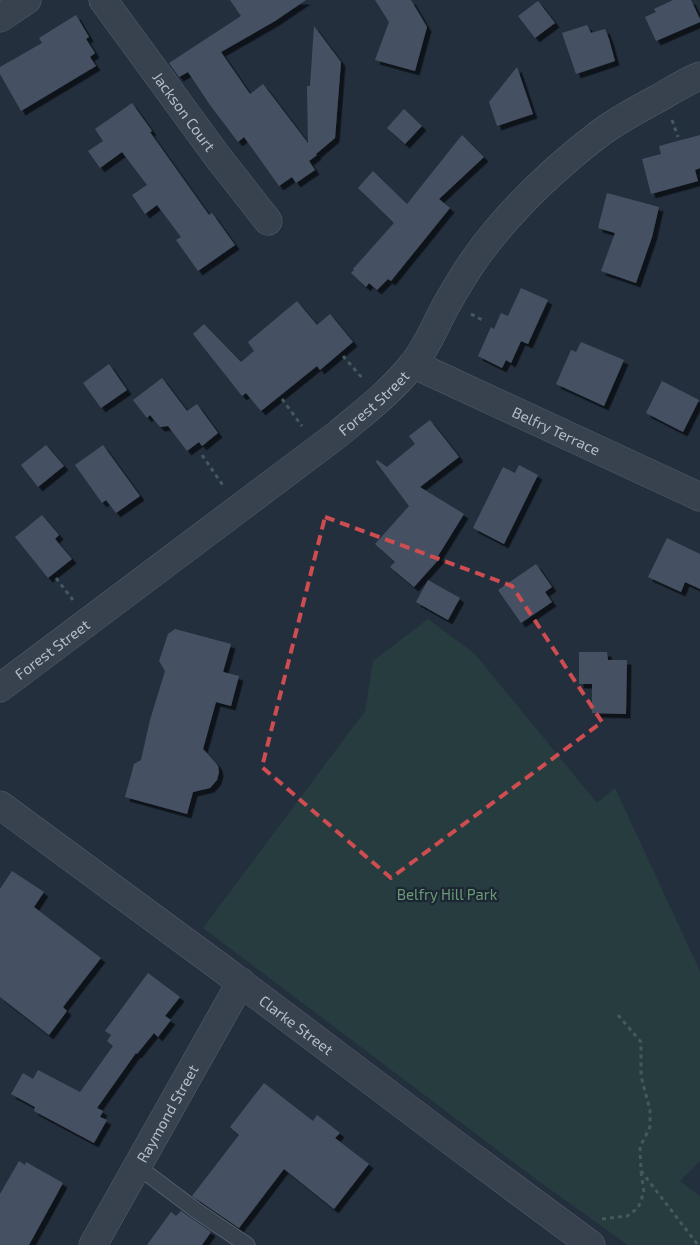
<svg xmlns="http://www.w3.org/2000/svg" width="700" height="1245" font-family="'Exo 2',sans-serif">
<defs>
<filter id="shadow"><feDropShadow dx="4.5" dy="4.5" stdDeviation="0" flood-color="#0009"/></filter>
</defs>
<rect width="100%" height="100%" fill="#242f3e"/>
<polygon fill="#263c3f" points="428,619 475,654 597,803 615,788 699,969 700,972 700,1161 680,1181 700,1196 700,1245 628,1245 540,1182 203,928 365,711 373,661"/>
<g fill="#455162" filter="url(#shadow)">
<polygon points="230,0 306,0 275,21 221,52 250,94 263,84 308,143 307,86 310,86 314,26 341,62 335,138 316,154 317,155 309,161 315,170 296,183 292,177 279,186 244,137 238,142 210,105 188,72 179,77 169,63 241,16"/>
<polygon points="375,0 411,0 427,27 415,71 375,60 389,22"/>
<polygon points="673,0 691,0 700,19 700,22 656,41 645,17 656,12 654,9"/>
<polygon points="538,1 555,23 535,38 518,16"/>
<polygon points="76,15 89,37 86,39 95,53 90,57 96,66 21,111 0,74 0,67 42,43 39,38"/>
<polygon points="587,25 591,33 605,29 609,39 615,61 576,74 562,33"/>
<polygon points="517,67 533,114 497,126 489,102"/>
<polygon points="132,103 152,131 150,132 209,215 212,213 235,245 198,271 176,240 181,237 157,205 145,214 132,195 147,185 122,152 100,168 88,151 103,141 95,129"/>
<polygon points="404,109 422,126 405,144 387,128"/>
<polygon points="462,135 484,157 439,199 450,208 391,281 388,279 377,290 369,283 366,287 351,273 354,270 353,269 394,223 358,188 373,171 407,204"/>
<polygon points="700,135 700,168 695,170 698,181 651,194 642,159 661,154 659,146"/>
<polygon points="607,193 659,207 652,237 636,283 601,271 615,233 598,228"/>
<polygon points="521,288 548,300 528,344 521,341 511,363 506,360 502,368 478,356 491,327 494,329 501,313 508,316"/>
<polygon points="297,301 317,325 330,314 353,342 320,370 317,366 261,411 246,393 242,396 193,334 204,324 241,362 254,351 248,342"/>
<polygon points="581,342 624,360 604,406 556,384 571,350 576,352"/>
<polygon points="109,364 127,390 101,408 83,383"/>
<polygon points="162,378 187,411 197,404 218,433 202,446 199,442 187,451 168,426 160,427 150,415 147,418 133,400"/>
<polygon points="662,381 699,400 683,432 646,413"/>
<polygon points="430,420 459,457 420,487 464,514 438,556 440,558 414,587 390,567 395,562 375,544 409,506 376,462 377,460 387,467 415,444 409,436"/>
<polygon points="46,445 64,466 38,487 21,465"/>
<polygon points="103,445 140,496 116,513 106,500 102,503 75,465"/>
<polygon points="519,465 538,475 504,544 473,528 503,467 515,473"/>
<polygon points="42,515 59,535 55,539 72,559 48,578 15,537"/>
<polygon points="667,538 700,554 700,589 685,582 681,592 648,577"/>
<polygon points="536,564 552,587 545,592 552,602 521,623 498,590"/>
<polygon points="428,580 460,598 448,620 416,602"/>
<polygon points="175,629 231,644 223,672 239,676 231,706 216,702 203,749 215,762 218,766 219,772 217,780 210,788 193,792 187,814 125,797 134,764 141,760 150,720 165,671 159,661 168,634"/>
<polygon points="579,652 607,652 608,660 627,660 626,714 592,713 592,684 579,684"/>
<polygon points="12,871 44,892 34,907 101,958 63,1007 67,1011 49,1035 0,997 0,889"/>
<polygon points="148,973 180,997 165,1016 171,1020 158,1037 154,1033 137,1054 136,1053 97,1108 103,1111 100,1117 107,1120 94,1143 34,1111 35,1107 11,1094 23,1073 33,1079 38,1070 80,1092 113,1046 107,1041 111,1035 105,1031"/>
<polygon points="264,1083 313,1121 317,1115 340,1133 335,1138 369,1164 334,1209 284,1169 239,1228 192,1196 239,1135 230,1127"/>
<polygon points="19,1161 25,1165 26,1162 63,1183 29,1245 0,1245 0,1194"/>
<polygon points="181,1211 211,1232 202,1245 147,1245 171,1212 176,1216"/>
</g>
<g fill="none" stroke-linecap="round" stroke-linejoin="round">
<g stroke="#565f6c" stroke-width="17">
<polyline id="service" points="137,1166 197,1211 247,1245"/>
</g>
<g stroke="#565f6c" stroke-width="29">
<g id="minor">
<path id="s1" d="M103,0l114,156 51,65"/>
<polyline points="0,18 27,0"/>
<path id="s2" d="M413,364l287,133"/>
<path id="s3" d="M0,805l224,165 235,177 132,98"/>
<path id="s4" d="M93,1245l148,-263"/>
</g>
</g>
<g stroke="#565f6c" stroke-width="29">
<g id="tertiary">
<path id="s5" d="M0,688l338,-254c26,-22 54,-43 75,-70 15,-18 23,-41 35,-62 8,-14 17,-29 26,-42 34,-48 78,-90 125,-126 17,-13 38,-24 58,-35 14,-8 28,-17 43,-23"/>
</g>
</g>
<g stroke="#44595c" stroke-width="3" stroke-dasharray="4 4" stroke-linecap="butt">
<polyline points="672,120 678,137"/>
<polyline points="471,314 484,321"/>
<polyline points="343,356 363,379"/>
<polyline points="282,399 302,426"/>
<polyline points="202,455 224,487"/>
<polyline points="56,578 73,600"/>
<polyline points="618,1015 641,1042 641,1076 650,1110 650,1127 640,1147 641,1171 698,1245"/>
<polyline points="602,1219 627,1216 638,1208 644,1192 641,1172"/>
</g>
<use href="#service" stroke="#38414e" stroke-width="15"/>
<use href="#minor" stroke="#38414e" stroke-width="28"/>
<use href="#tertiary" stroke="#38414e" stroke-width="28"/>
</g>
<path fill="none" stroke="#ce4d50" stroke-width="4" stroke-dasharray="10 6" stroke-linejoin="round" d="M325,517l187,69 90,136 -211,156 -129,-111z"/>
<g text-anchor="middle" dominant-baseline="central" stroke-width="4.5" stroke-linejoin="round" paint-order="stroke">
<g font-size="15" fill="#b4bcc9" stroke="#1d2633">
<text stroke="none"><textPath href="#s1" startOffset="138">Jackson Court</textPath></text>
<text stroke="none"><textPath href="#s5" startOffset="470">Forest Street</textPath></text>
<text stroke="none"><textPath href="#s2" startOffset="158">Belfry Terrace</textPath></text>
<text stroke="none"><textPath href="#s5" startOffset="65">Forest Street</textPath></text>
<text stroke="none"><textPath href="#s3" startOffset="369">Clarke Street</textPath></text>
<text stroke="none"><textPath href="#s4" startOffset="151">Raymond Street</textPath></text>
</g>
<g font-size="15" fill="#6b9a76" stroke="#1d2633">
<text x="447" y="894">Belfry Hill Park</text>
</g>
</g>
</svg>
